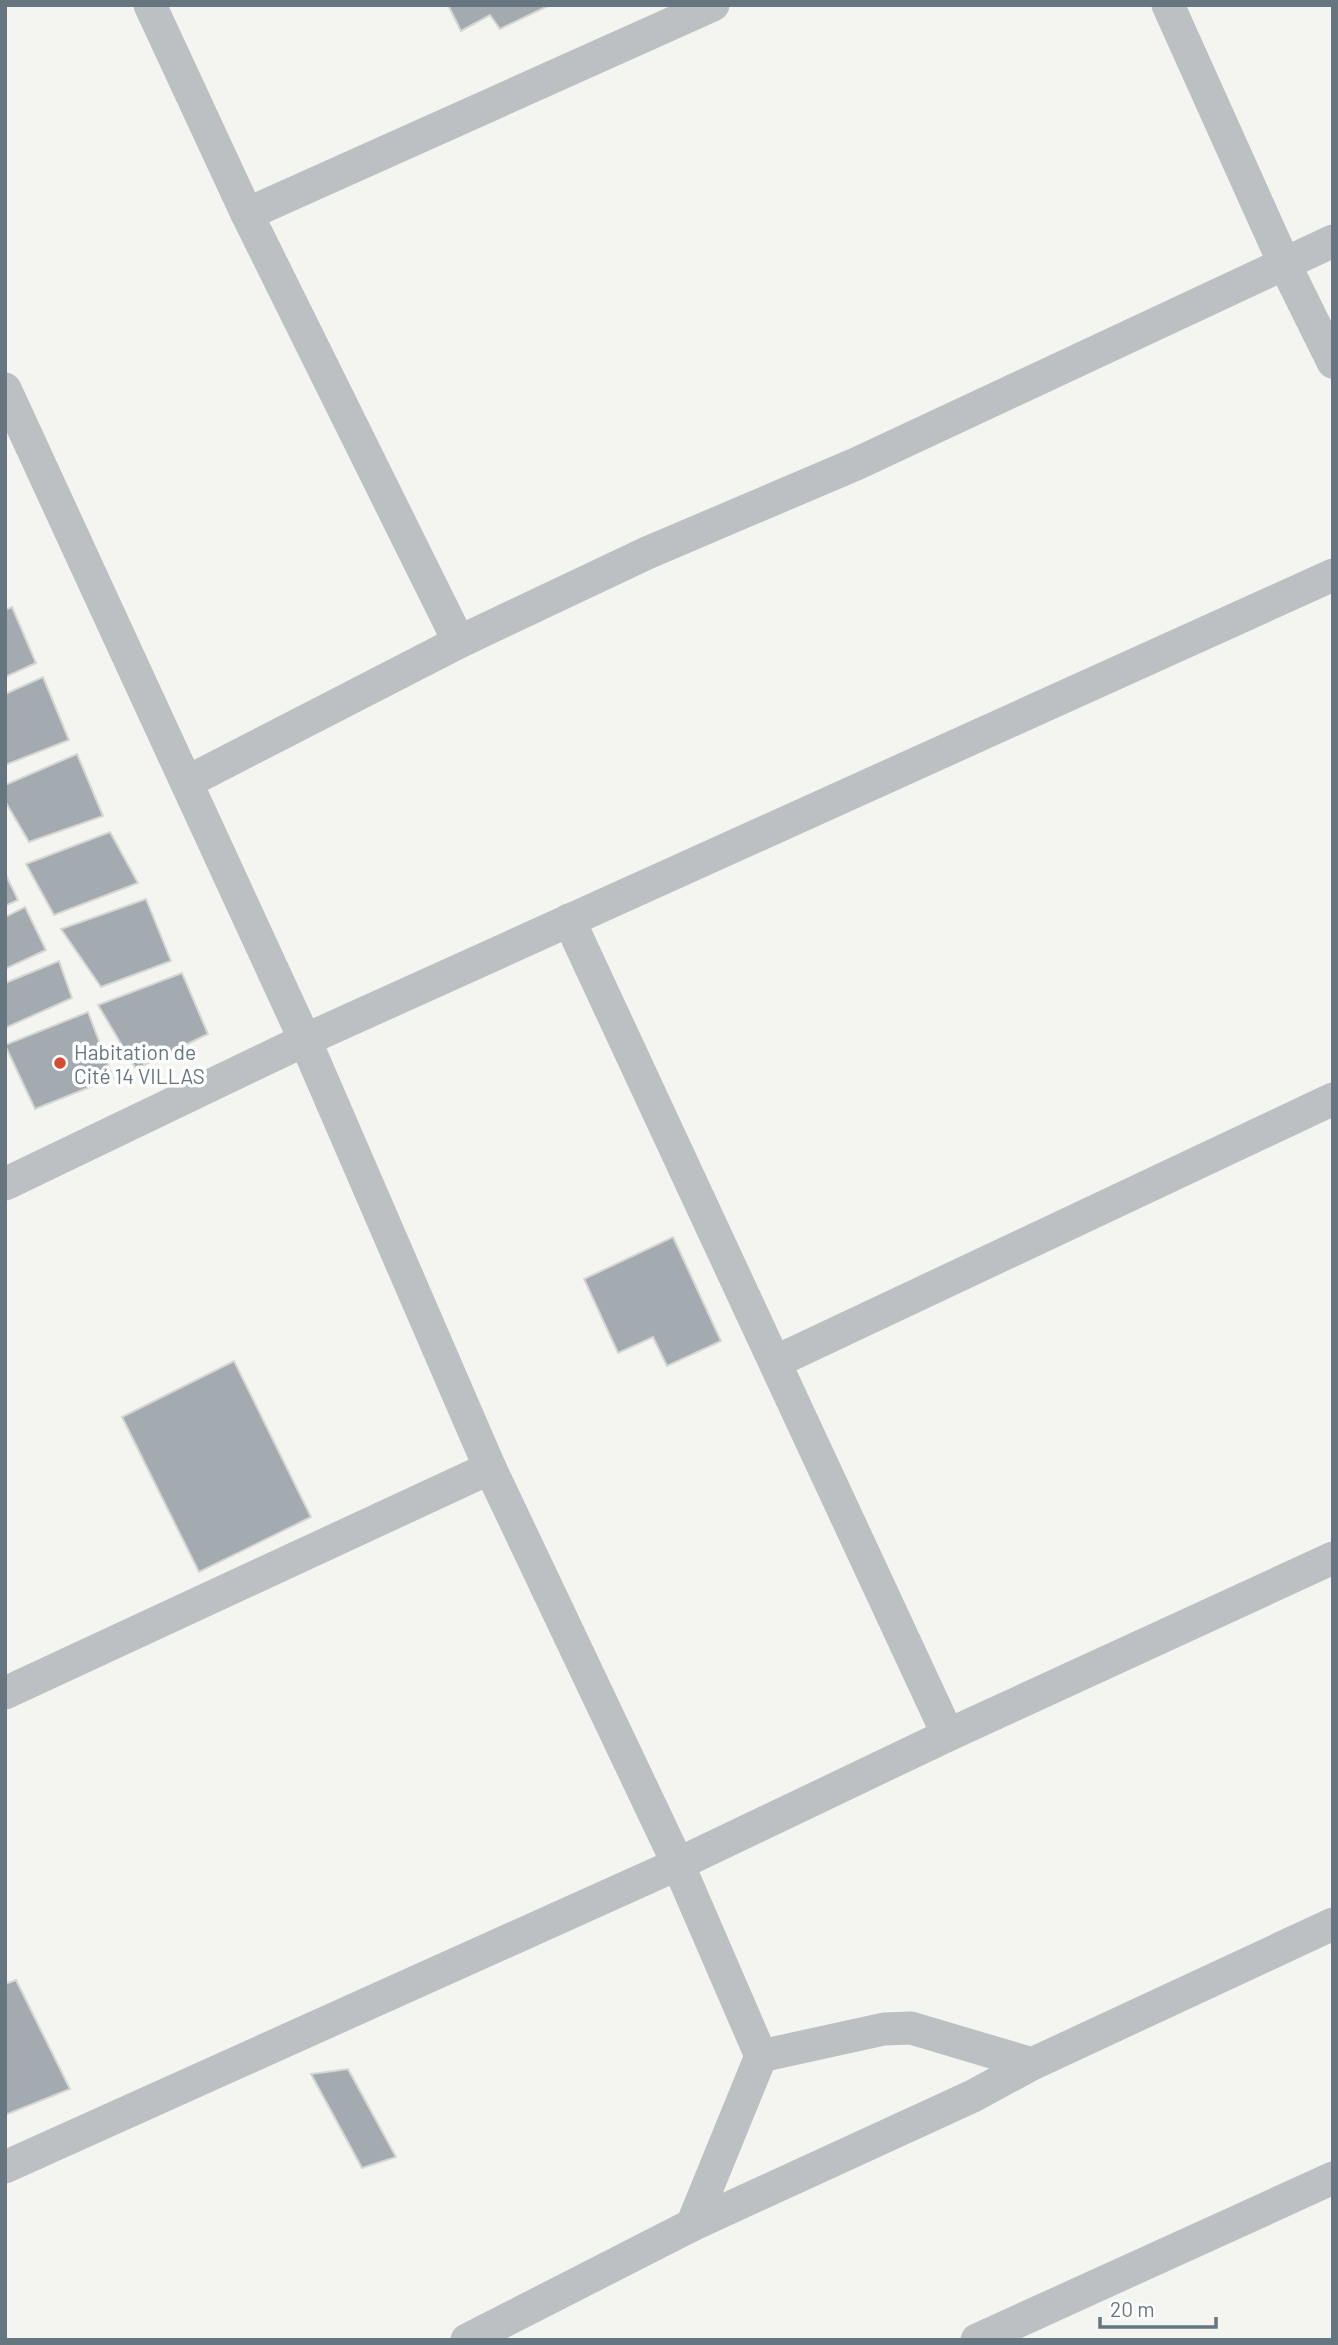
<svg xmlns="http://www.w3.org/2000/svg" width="1338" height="2345" font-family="Barlow,sans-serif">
<rect width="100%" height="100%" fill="#f4f4f1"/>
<g fill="#a4abb0" stroke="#d6d6d4" stroke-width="2">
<polygon points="448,5 550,5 500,29 490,15 461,31"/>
<polygon points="12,607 36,663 5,677 5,610"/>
<polygon points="43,677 69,740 5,765 5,694"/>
<polygon points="77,754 103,816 29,842 5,801 5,785"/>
<polygon points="110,832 138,883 54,915 26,864"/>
<polygon points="5,873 18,900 5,906"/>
<polygon points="146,899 171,961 101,987 61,929"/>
<polygon points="25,907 46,950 5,969 5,917"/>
<polygon points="59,961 72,998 5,1028 5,983"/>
<polygon points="182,973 208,1034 136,1069 98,1005"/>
<polygon points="88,1012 113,1078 35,1109 5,1045"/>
<polygon points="673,1237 721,1341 667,1366 653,1337 618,1353 584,1279"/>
<polygon points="234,1361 311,1517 199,1572 122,1417"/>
<polygon points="16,1980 70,2089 5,2115 5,1984"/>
<polygon points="348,2069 396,2157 362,2168 311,2074"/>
</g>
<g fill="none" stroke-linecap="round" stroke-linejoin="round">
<g stroke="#bcc0c3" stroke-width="33">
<polyline points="150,5 247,214 459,642"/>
<polyline points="1168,5 1284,263 1333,362"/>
<polyline points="247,214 713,5"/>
<polyline points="5,389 305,1040 490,1468 678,1864 761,2056 692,2225"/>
<polyline points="187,782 459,642 647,553 856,464 1333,241"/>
<polyline points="569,920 948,1735"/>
<polyline points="5,1184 305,1040 1333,575"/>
<polyline points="775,1362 1333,1099"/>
<polyline points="5,1693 490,1468"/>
<polyline points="761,2056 884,2029 911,2028 1032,2064"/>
<polyline points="5,2167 678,1864 948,1735 1333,1558"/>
<polyline points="467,2340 692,2225 973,2096 1032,2064 1333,1924"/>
<polyline points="977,2340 1333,2178"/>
</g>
</g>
<circle fill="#d44d32" stroke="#fff" stroke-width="2.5" cx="60" cy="1063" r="7"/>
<g text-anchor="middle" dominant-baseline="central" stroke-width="7" stroke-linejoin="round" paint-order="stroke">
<g font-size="21" fill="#667680" stroke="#fff" text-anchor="start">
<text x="74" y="1051">Habitation de<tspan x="74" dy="24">Cité 14 VILLAS</tspan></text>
</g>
</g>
<rect width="1338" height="2345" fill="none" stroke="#667680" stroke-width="14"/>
<path d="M1100 2317v10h116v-10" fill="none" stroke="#667680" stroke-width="3.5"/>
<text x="1110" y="2317" font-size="21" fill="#667680" stroke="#ffffff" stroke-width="5" paint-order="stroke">20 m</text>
</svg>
